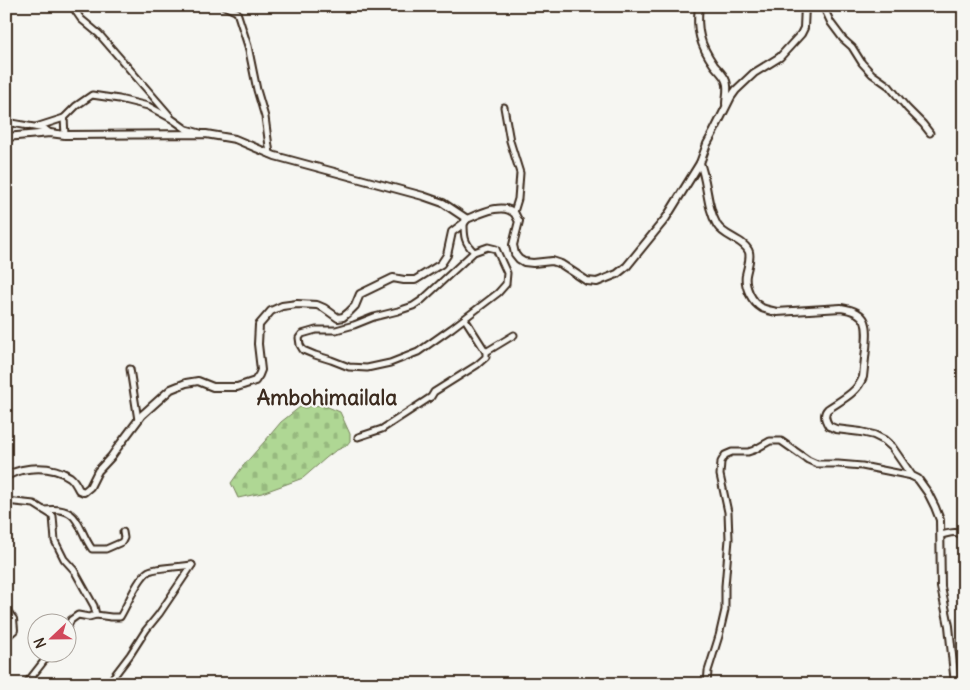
<svg xmlns="http://www.w3.org/2000/svg" width="970" height="690" font-family="Delius,sans-serif">
<defs>
<pattern id="cemetery-stones" width="16" height="16" patternUnits="userSpaceOnUse" patternTransform="scale(1.25)"><rect width="16" height="16" fill="#afd794"/><path d="M2 7V4a2 2 0 0 1 4 0v3zM10 15v-3a2 2 0 0 1 4 0v3z" fill="#97b97f"/></pattern>
</defs>
<rect width="100%" height="100%" fill="#f6f6f2"/>
<filter id="ink" filterUnits="userSpaceOnUse"><feTurbulence type="fractalNoise" baseFrequency=".02" numOctaves="2"/><feDisplacementMap in="SourceGraphic" scale="10" xChannelSelector="R" yChannelSelector="G"/><feConvolveMatrix kernelMatrix="1 2 1 2 8 2 1 2 1" color-interpolation-filters="sRGB"/></filter>
<g filter="url(#ink)">
<polygon fill="url(#cemetery-stones)" stroke="#758059" points="323,405 340,412 350,434 350,441 346,446 335,451 326,458 303,478 262,493 238,498 231,483 243,466 265,441 281,422 300,407"/>
<g fill="none" stroke-linecap="round" stroke-linejoin="round">
<g stroke="#3b2a1e" stroke-width="9">
<g id="minor">
<polyline points="72,6 81,19 99,34 170,116"/>
<polyline points="224,6 237,12 248,46 257,90 265,117 270,154"/>
<polyline points="823,6 831,23 843,39 852,47 862,63 872,74 889,86 907,108 923,124 930,133"/>
<polyline points="504,107 510,141 520,173 518,199 514,212"/>
<polyline points="64,118 65,135"/>
<polyline points="6,122 45,129 50,133"/>
<polyline points="36,127 64,118 76,106 92,95 119,99 148,106 172,119 186,129 200,133"/>
<path d="M464,223c0,13 0,19 10,29l14,-5 8,2 11,24 -1,11 -8,9 -46,35 -34,24 -28,11 -23,5 -18,-1 -18,-7 -16,-5 -12,-5 -3,-5 -1,-7 3,-4 14,-4h20l18,-5 20,-8 24,-6 15,-5 9,-6 52,-48"/>
<polyline points="465,319 486,352 514,335"/>
<polyline points="130,369 138,420"/>
<polyline points="358,437 382,429 431,397 434,392 477,365 486,357 486,352"/>
<path d="M6,501l28,3 19,12 2,25 9,18 10,11 20,36 2,9 15,2h9c7,-11 18,-40 29,-46 9,-4 32,-4 43,-6"/>
<path d="M44,510c37,-4 32,16 48,39h14l16,-7 2,-4 -1,-6"/>
<polyline points="961,534 964,526"/>
<path d="M941,535c10,-2 16,-6 23,3"/>
<polyline points="68,626 71,620 78,615 89,617 96,615"/>
<polyline points="26,684 51,652"/>
<polyline points="108,684 130,655 146,630 159,614 192,565"/>
<polyline points="707,684 708,671 719,636 725,610 725,586 729,539 728,512 720,475 721,462 725,455 732,452 748,452 754,450 770,441 781,441 808,460 817,464 838,464 862,466 912,476"/>
</g>
</g>
<g stroke="#3b2a1e" stroke-width="10">
<g id="tertiary">
<path d="M699,6c-3,24 1,39 15,59 4,5 10,10 12,16 3,7 0,16 0,23"/>
<polyline points="6,137 50,133 65,135 206,134 235,139 275,156 423,196 443,203 467,219"/>
<path d="M700,163c8,20 6,43 17,62 7,12 28,15 32,27 2,8 -2,16 -3,23 -2,12 6,27 16,33 5,2 10,3 15,4l64,-4c28,4 27,17 25,41 -1,9 -2,19 -3,28 -6,16 -22,23 -35,32 -5,5 -3,11 1,17l7,3 25,3 13,3 10,5 8,7 20,29 6,3 10,14 7,14 5,13 1,67 8,39 6,58"/>
<path d="M6,476c19,-10 46,-11 64,1 4,3 7,9 9,13l5,2 6,-5 8,-16 13,-14 7,-10 24,-32 29,-26 15,-6 12,-2 15,6h24l18,-6 4,-6 2,-5 -3,-26 1,-19 12,-14 11,-5 15,-2 20,1 7,3 14,10 5,-1 5,-4 7,-7 5,-12 33,-16 11,2h11l26,-16 6,-9 5,-23 12,-9 3,-4c12,-5 37,-18 48,-5 1,2 2,5 4,7l-6,24 2,9 4,5 5,3 9,1 19,-2 9,3 26,17 10,1 20,-8 10,-8 39,-48 34,-55 7,-19 6,-11 18,-36 5,-7 18,-17 26,-16 21,-23 3,-6 1,-22"/>
<polyline points="6,610 13,619 14,630 6,637"/>
</g>
</g>
<use href="#minor" stroke="#f6f6f2" stroke-width="5"/>
<use href="#tertiary" stroke="#f6f6f2" stroke-width="6"/>
</g>
</g>
<g text-anchor="middle" dominant-baseline="central" stroke-width="4.5" stroke-linejoin="round" paint-order="stroke">
<g font-size="21" font-weight="bold" fill="#3b2a1e" stroke="#f6f6f2">
<text x="327" y="397">Ambohimailala</text>
</g>
</g>
<rect width="970" height="690" fill="none" stroke="#f6f6f2" stroke-width="25"/>
<rect x="12" y="12" width="945" height="665" fill="none" stroke="#3b2a1e" stroke-width="2" filter="url(#ink)"/>
<g transform="translate(52 638) rotate(248)"><circle r="24" fill="#f6f6f2" stroke="#aba49d"/>
<path d="M0-4L9 19L0 12L-9 19Z" fill="#d1495b"/>
<text y="-8" font-size="14" font-weight="bold" text-anchor="middle" fill="#3b2a1e">N</text>
</g>
</svg>
